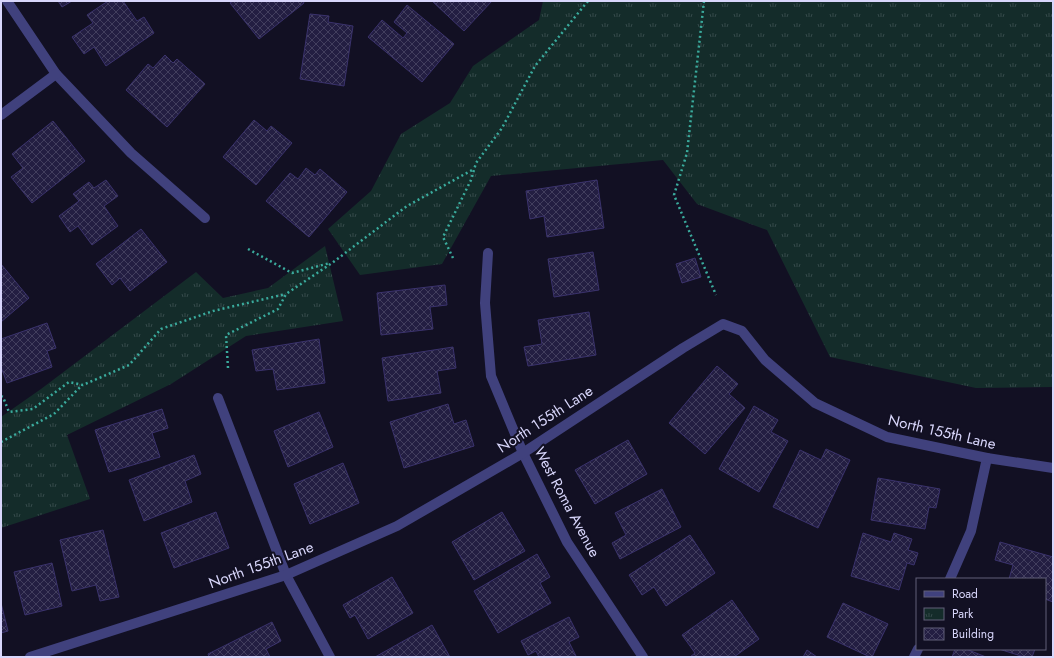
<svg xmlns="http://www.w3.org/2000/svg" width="1054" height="658" font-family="Jost,sans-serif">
<defs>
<pattern id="park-tufts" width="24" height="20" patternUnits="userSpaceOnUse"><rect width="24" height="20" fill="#142c2a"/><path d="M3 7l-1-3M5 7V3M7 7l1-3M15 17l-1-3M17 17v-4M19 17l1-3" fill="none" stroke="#354a4a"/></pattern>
<pattern id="building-cross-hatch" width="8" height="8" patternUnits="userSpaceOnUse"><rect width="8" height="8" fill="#231e42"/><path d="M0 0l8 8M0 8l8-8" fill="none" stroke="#423e5e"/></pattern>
</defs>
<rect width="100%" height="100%" fill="#121023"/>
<g fill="url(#park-tufts)">
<polygon points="543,1 1053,1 1053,387 976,388 830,357 767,230 697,204 663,160 491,176 442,264 360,275 328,229 371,191 401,134 450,103 473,66 539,20"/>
<polygon points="325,246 343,321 246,336 171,384 67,435 90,499 1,528 1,417 41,389 196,272 223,298 268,288"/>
</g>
<g fill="url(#building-cross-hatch)" stroke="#3a326c">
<polygon points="58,1 72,1 62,7"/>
<polygon points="108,1 123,1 137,21 144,17 154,33 106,66 94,47 84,54 72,37 93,23 87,15"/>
<polygon points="233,1 303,1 304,3 259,39 230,3"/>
<polygon points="432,1 492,1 464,31"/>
<polygon points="407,5 454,44 422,82 368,37 382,20 403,38 407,33 394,22"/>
<polygon points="310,14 329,16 328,22 353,26 344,86 300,79"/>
<polygon points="165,55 173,63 177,59 205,84 167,127 126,90 148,64 153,68"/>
<polygon points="254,120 267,131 271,126 292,143 256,185 223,157"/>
<polygon points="53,121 85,161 32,203 11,177 23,168 12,154"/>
<polygon points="306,168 315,175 320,169 347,192 309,237 266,201 290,173 298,179"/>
<polygon points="106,180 118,196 104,206 118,226 92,245 78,226 70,232 59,216 79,201 73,194 89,182 94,188"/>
<polygon points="597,180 604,228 547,237 544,216 530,219 526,191"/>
<polygon points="141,229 167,262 130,291 120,278 112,285 96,264"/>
<polygon points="593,252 599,290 554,297 548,259"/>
<polygon points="695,258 701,277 682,283 676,264"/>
<polygon points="1,264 29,298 1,322"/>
<polygon points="445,285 447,305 430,307 433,329 381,335 377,293"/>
<polygon points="589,312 596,355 528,366 524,347 542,344 538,320"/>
<polygon points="47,323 56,348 47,351 52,367 7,383 1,367 1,339"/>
<polygon points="319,339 325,383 277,390 273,369 256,371 252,350"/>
<polygon points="453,347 456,368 437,371 441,393 388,401 382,358"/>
<polygon points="717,366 738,384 729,394 745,408 705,454 669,423"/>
<polygon points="448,404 454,424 466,420 474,446 404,468 390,422"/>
<polygon points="754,406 778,420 771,432 788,441 759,492 719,469"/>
<polygon points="162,409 168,428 152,433 160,457 109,472 95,430"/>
<polygon points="319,412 333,447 288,467 274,431"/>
<polygon points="628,440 647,474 595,504 575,470"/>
<polygon points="826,449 850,460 818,528 773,507 800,450 821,460"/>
<polygon points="194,455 201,474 185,481 192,502 144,521 129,480"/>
<polygon points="343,463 359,503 310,524 294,484"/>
<polygon points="878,478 940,489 936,508 929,507 925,529 871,520"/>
<polygon points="662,489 681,527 620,559 612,543 626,535 615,513"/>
<polygon points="216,512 229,548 174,568 161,533"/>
<polygon points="502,512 525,551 474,580 452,542"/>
<polygon points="103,530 119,597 100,601 96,585 72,591 60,540"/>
<polygon points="863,533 891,542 894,533 912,539 908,550 918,553 914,565 907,563 899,590 851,576"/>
<polygon points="690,535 715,573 666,606 654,587 642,595 629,575"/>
<polygon points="1000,542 1053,557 1053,602 1045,599 1045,579 1022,579 1017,578 1017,579 1009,579 1013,565 995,560"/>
<polygon points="537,554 550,577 540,583 551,603 498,633 474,591"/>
<polygon points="52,563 62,606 25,615 14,572"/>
<polygon points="392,577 413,613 368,639 355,615 350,618 343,605"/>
<polygon points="732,600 759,639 734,657 690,657 695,653 682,635"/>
<polygon points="1,603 8,631 1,633"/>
<polygon points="843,603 888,624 872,657 870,657 827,637"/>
<polygon points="569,617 579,637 569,642 576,656 574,657 539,657 536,651 528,655 521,641"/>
<polygon points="272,622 281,641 266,649 270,657 209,657 208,654"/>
<polygon points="432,625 450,657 375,657"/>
<polygon points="955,649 966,649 986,657 952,657"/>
<polygon points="999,649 1035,649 1032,657 1024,657"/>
<polygon points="807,650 817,657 803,657"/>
</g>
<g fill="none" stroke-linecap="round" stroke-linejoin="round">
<g stroke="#3aab9d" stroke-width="2.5" stroke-dasharray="2 3" stroke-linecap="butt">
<polyline points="704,1 687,153 674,195 716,295"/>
<polyline points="248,249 292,273 330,263"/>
<polyline points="453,258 443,237 471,180 476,163 502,128 535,66 588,1"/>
<polyline points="228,368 226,335 278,309 286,294 332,263 407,206 474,169"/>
<polyline points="1,396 3,397 9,412 33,409 69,382 83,385 129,365 161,329 213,311 286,294"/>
<polyline points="1,442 54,414 82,385"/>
</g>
<g stroke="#40417d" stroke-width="10">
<polyline points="7,1 56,74 131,153 205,218"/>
<polyline points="1,115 56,74"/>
<polyline points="488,253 485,303 491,376 523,453 567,542 643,657"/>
<polyline points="218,398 286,575 330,657"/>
<polyline points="950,579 971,531 987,458"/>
<polyline points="30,657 286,575 397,526 523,453 683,348 723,324 742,331 765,360 815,403 887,437 987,458 1053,468"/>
<polyline points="914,657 918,649"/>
</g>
</g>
<g text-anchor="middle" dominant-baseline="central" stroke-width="4" stroke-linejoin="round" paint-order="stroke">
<g font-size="15" fill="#d8d6fb" stroke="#121023">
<text transform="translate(545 419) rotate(-33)">North 155th Lane</text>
<text transform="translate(942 432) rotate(13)">North 155th Lane</text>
<text transform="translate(567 502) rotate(62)">West Roma Avenue</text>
<text transform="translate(261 565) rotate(-20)">North 155th Lane</text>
</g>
</g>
<rect width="1054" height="658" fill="none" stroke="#d8d6fb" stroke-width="4"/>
<rect x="916" y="578" width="130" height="72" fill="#121023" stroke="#615f79"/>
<rect x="924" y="591" width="20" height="6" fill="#40417d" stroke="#615f79"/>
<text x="952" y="598" font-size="12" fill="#d8d6fb">Road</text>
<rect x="924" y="608" width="20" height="12" fill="url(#park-tufts)" stroke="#615f79"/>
<text x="952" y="618" font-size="12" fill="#d8d6fb">Park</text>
<rect x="924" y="628" width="20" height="12" fill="url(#building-cross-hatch)" stroke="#615f79"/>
<text x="952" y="638" font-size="12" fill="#d8d6fb">Building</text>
</svg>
